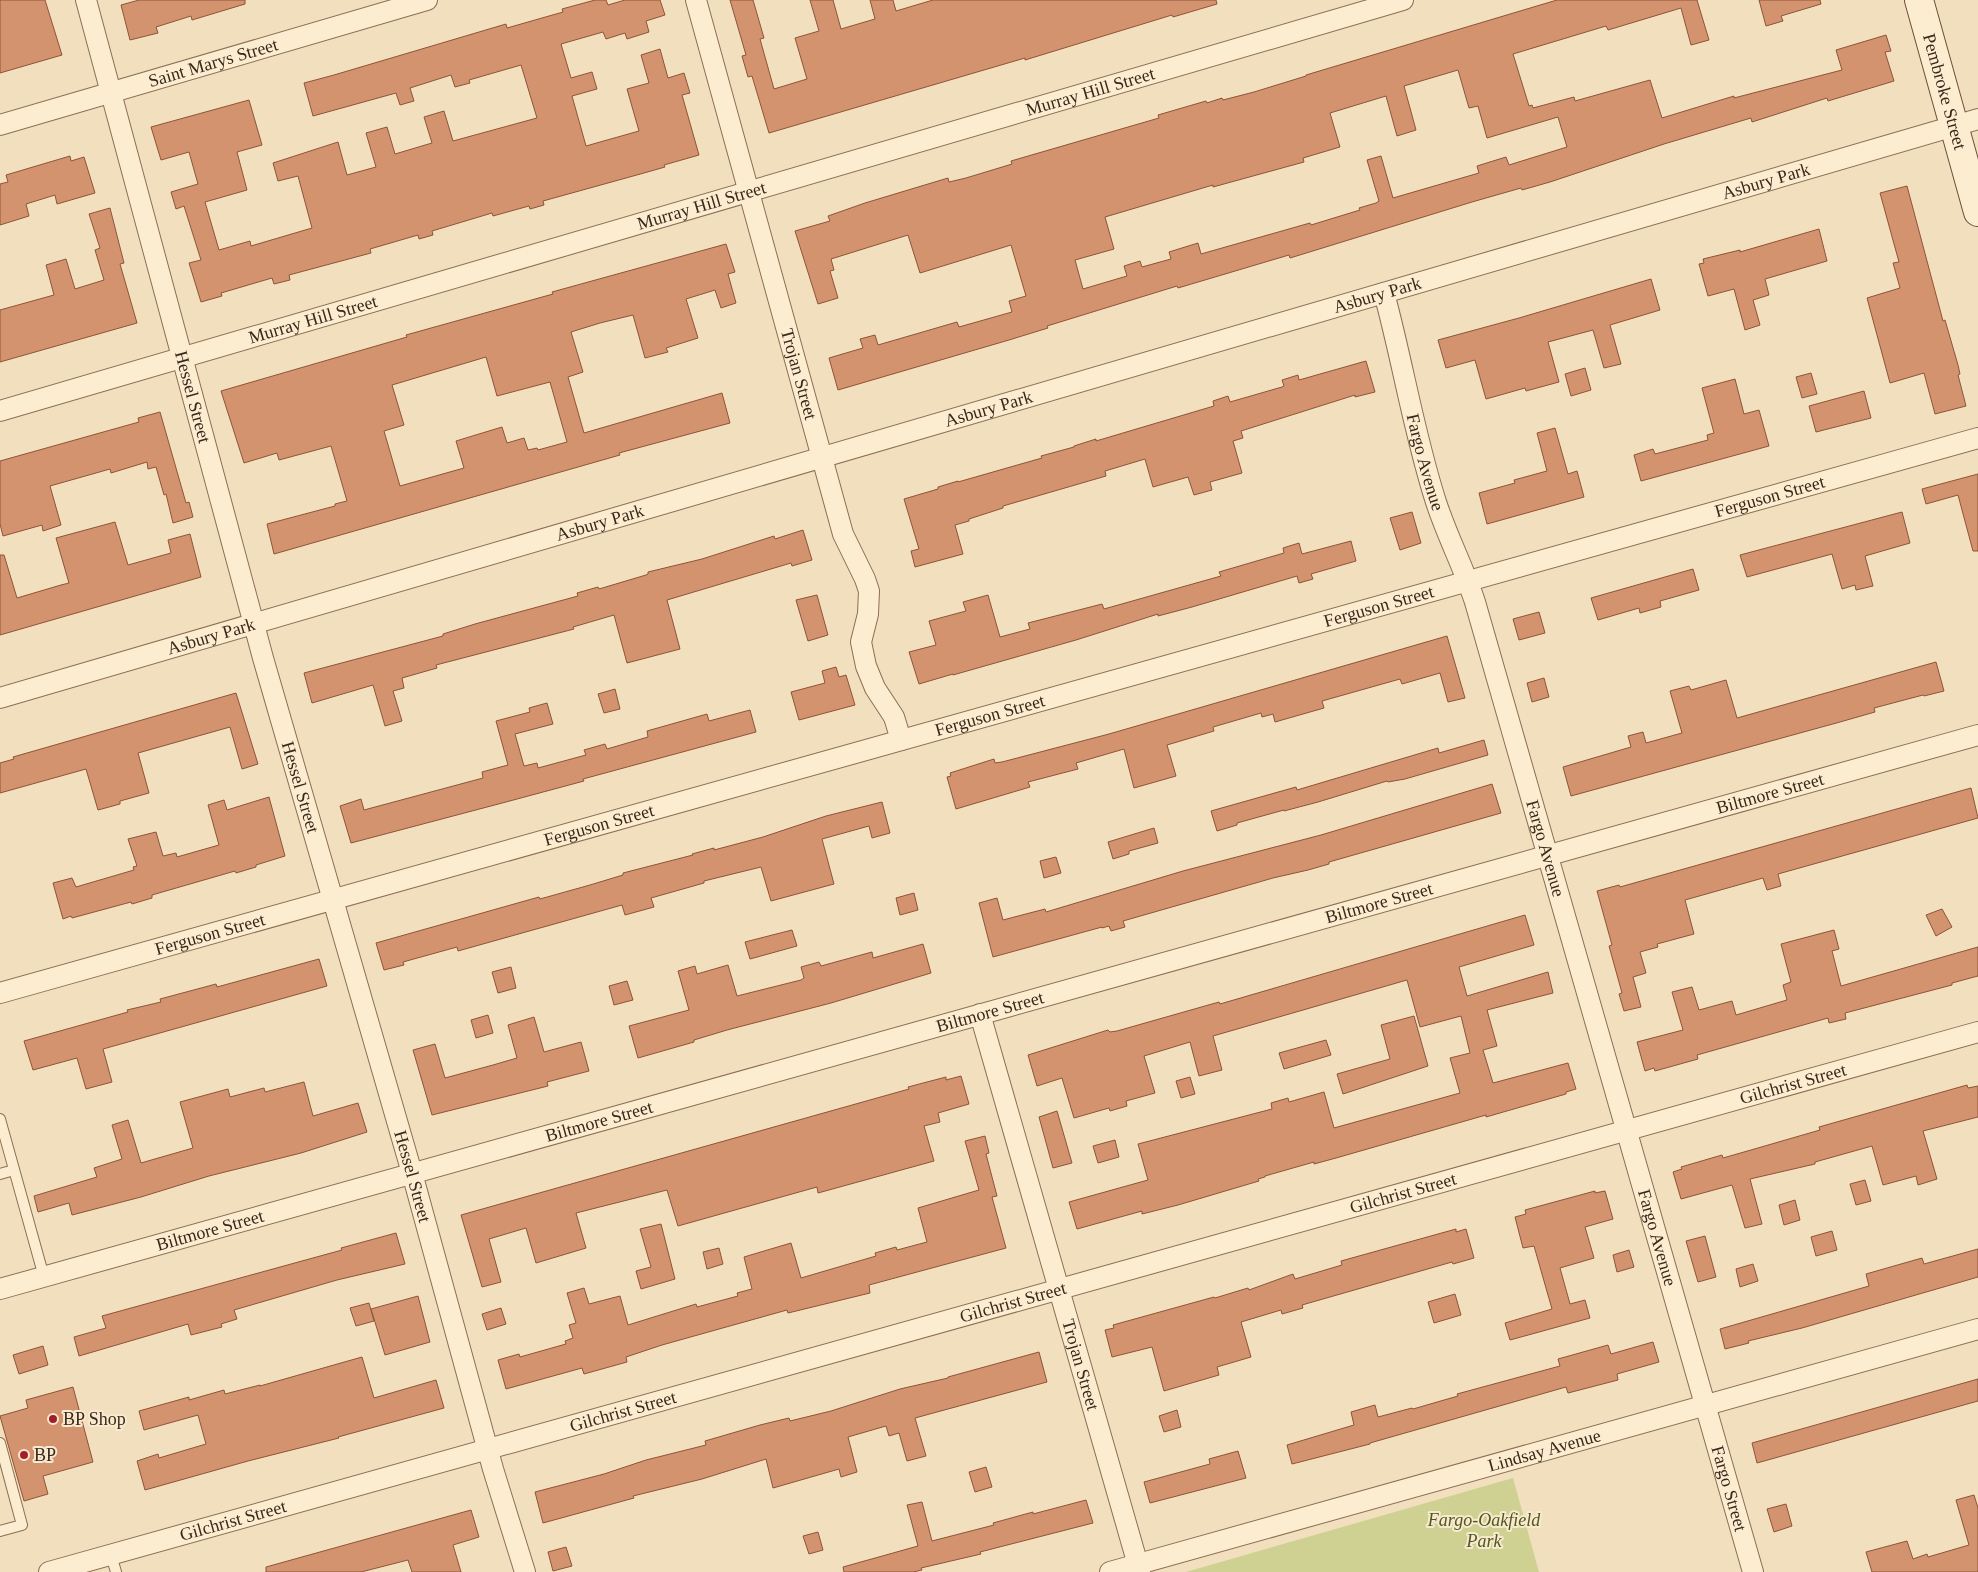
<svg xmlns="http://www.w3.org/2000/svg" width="1978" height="1572" font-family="Georgia,serif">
<rect width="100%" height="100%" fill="#f2dfbe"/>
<polygon fill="#ced191" points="1513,1478 1539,1572 1186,1572"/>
<g fill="#d4936f" stroke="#8d5438" fill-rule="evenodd">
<polygon points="0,0 45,0 62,55 0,73"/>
<polygon points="139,0 245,0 245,4 192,20 191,16 156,27 158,33 130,40 121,5"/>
<polygon points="595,0 606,0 608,5 625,0 660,0 665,15 646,21 649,32 627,39 625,33 606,39 603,32 561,44 571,78 592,72 597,89 572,96 586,146 639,131 627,89 649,83 641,55 660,49 668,78 684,73 690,93 682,95 699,155 664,165 665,167 644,173 543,201 544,205 530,209 529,206 493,216 492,213 432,231 433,235 419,239 418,235 370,249 371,253 289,275 290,280 274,284 272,278 221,293 222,296 201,302 189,263 201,260 184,206 176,209 171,192 198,184 189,152 161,160 151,127 249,100 262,145 237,152 247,190 205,202 219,250 250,241 251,246 312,228 298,176 278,181 273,163 338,142 347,175 376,167 366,133 387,127 395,154 432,143 424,117 444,111 453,141 537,118 521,65 469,80 470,83 455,87 451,75 410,88 414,101 400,105 396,93 313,116 304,83 334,75 506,24 507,28 563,12 562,9"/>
<polygon points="730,0 753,0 764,38 760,39 774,89 807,79 795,38 819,31 810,0 833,0 841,29 875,19 870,0 893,0 896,11 933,0 1216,0 1217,4 1173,17 1172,15 1025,60 1025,58 769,133 752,76 748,77 742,56 746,55"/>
<path d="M1557,0h140l12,40 -18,5 -10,-37 -73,22 -2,-4 -93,28 16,52 3,-1 1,3 41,-11 1,4 75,-21 12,38 72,-22v2l108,-28 -6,-20 50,-15 5,16 -6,1 9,29 -66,20 -1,-3 -75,24 -1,-4 -87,26 -114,38 -28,8 -1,-2 -49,14 -182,56 -1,-3 -111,33 -1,-2 -130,40 1,2 -39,12 -171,50 -9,-32 34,-10 -3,-9 15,-4 3,10 79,-23 2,5 53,-15 -3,-11 17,-5 -15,-51 -91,28 -12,-38 -77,24 3,11 -4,1 8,27 -20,6 -23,-73 35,-10 -2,-5 37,-13 83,-25 1,4 17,-4 46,-14 -1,-3 148,-43 -1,-3 48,-14 1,2 15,-5 1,2 31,-8 52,-16v-1zM1458,70l11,38 9,-2 9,32 71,-21 9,30 -58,18 -3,-8 -29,9 2,7 -86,25 -12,-42 -14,4 12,41 -3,2 -17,5 1,2 -49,15 -1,-2 -109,31 -3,-11 -29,9 2,7 -29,8 -2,-6 -16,5 3,10 -44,13 -8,-29 39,-11 -9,-32 108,-32v2l91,-25 -1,-4 37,-11 -10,-34 56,-17 11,40 19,-6 -12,-44z"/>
<polygon points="1759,0 1820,0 1821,4 1781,16 1783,21 1766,26"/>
<polygon points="70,156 71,161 84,157 95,193 57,204 55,195 26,204 29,216 0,225 0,184 8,182 6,175"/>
<polygon points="1907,186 1943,321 1945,320 1958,365 1960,374 1958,375 1966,406 1935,414 1924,373 1890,383 1867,298 1900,288 1893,263 1899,262 1880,193"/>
<polygon points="110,208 124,263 120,264 137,323 0,362 0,310 54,295 46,265 66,259 75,289 104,280 95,250 100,248 89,214"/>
<polygon points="1819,229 1827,261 1765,279 1769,295 1753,300 1760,325 1745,330 1734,289 1708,296 1699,264 1704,263 1703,259 1740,250 1740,252"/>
<path d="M726,244l9,28 -7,2 8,29 -15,5 -6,-18 -29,9 12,39 -32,10 2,4 -23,6 -12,-43 -33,8 -29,9 12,40 -15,5 16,56 138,-40 8,30 -111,30 1,2 -346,99 -7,-30 68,-18v-2l12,-3 -16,-55 -52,14 -2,-7 -33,10 -23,-72 186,-54 -1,-2 147,-41 -1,-2zM486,357l11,39 53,-14 17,60 -29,8 -1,-2 -9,2 -4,-12 -17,5 -5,-16 -46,14 8,27 -64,18 -16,-55 20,-6 -12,-40z"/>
<polygon points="1651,279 1660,310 1610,325 1621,364 1604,368 1593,330 1548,342 1559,382 1526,391 1525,388 1486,399 1475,360 1446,368 1438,340 1519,318"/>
<polygon points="1366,361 1375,392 1355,397 1355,395 1241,431 1243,438 1233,441 1242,473 1210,482 1212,490 1194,495 1188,477 1153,487 1145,459 1105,471 1106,476 1003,506 1003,508 969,519 969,521 955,525 963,554 915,567 911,551 919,549 904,499 938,489 938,487 958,481 958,482 1042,458 1041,456 1074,447 1074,446 1096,439 1096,441 1214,406 1213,401 1228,396 1230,402 1282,387 1284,386 1282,380 1298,375 1299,380"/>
<polygon points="1585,368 1591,390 1571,396 1565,374"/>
<polygon points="1811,373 1817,394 1802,398 1796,377"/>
<polygon points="1735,379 1744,414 1759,410 1769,446 1641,481 1634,455 1653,449 1655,454 1708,440 1707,435 1714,433 1702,388"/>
<polygon points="1864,391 1871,418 1816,432 1809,406"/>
<polygon points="160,412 186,503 189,502 193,517 173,523 166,494 164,495 156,467 148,469 147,462 111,473 110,469 50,486 61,525 43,531 42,525 3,536 0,524 0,461 139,422 138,418"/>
<polygon points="1555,428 1568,474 1577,471 1584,497 1487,524 1479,493 1515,483 1514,480 1547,471 1537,433"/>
<polygon points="1978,474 1978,551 1973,551 1958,495 1926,504 1922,489"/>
<polygon points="1412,512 1421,543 1400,550 1390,518"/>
<polygon points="1902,512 1910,543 1865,556 1873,586 1856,590 1855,585 1842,589 1832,554 1747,577 1740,555"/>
<polygon points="115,522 128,565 171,553 168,540 190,534 201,577 0,635 0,555 4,555 17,598 61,585 69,583 56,538"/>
<polygon points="803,530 812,560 792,566 791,563 667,600 680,649 627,663 614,615 573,627 574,629 436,665 437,668 402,678 404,688 393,691 402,721 385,726 373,685 312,703 304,673 443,636 443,634 475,624 578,596 577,593 598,587 599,589 646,575 648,574 648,572 702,559 774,536 775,539"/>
<polygon points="1351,541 1356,561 1311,574 1313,579 1299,583 1297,576 1192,607 1158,616 1158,614 1076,640 953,675 953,674 919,684 909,652 936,645 929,621 966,611 963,602 988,595 1000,637 1030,629 1028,623 1102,604 1104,609 1221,576 1219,572 1284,553 1283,548 1299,543 1302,554"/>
<polygon points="1693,569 1699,590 1660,601 1661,607 1640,613 1639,608 1598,620 1591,598"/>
<polygon points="817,595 828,635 808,641 796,600"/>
<polygon points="1539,612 1545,633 1519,640 1513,619"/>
<polygon points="1447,636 1465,698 1448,702 1440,673 1402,684 1400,679 1322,701 1324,708 1275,722 1273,714 1262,717 1261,713 1213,727 1214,731 1167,745 1176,776 1134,788 1124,749 1076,763 1078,769 1028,782 1030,787 956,809 947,777 951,776 950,773 994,759 995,763 1002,762 1109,734"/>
<polygon points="1936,662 1944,691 1924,696 1923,695 1874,708 1875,712 1840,722 1571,796 1563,767 1631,747 1628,736 1643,732 1646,743 1682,733 1670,691 1689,686 1691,690 1726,680 1737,718"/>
<polygon points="836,667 839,677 846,675 855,705 799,720 791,692 825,683 822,671"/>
<polygon points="1544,678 1549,697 1532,702 1527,683"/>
<polygon points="615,689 620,709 604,713 598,694"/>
<polygon points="236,693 258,764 242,769 230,727 138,753 149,793 120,801 120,804 98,810 86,769 0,793 0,763 14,759 13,757"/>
<polygon points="547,703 553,724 515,734 524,766 537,763 538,768 586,755 584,750 605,744 607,749 648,737 647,731 707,714 709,721 750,710 756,732 583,779 584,781 506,802 351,843 340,806 361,799 364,810 483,778 482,772 508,765 496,721 530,712 529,708"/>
<polygon points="1484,740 1488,755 1405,779 1388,782 1387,781 1318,802 1284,811 1284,810 1237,823 1237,825 1217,831 1211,811 1296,787 1297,790 1438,748 1439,753"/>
<polygon points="1492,784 1501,813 1329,862 1329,864 1308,870 1273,878 1123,921 1125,927 1111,931 1109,926 1102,928 1102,927 993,957 979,903 997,898 1003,920 1045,909 1046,912 1183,871 1321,835"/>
<polygon points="1971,788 1978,818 1778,874 1781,886 1767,890 1763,878 1685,900 1694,934 1657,944 1658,947 1640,952 1646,973 1633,977 1641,1007 1624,1011 1619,994 1622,993 1609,946 1612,945 1597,891 1619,885 1620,887"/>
<polygon points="269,797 285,856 256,865 256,867 236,873 235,871 152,895 152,898 132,904 131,902 72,918 71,916 63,919 53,883 72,878 76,887 134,870 133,867 137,866 128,839 156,832 163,856 176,853 177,857 219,845 208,805 224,800 227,810"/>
<polygon points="882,802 890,833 872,838 869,826 822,839 834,884 771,901 761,867 704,881 704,883 651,898 654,907 625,915 622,905 458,951 457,947 403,962 404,965 384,970 376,943 539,897 540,899 590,885 623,875 623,873 693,855 692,854 714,848 714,850 763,837 826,816"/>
<polygon points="1154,828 1158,843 1129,851 1129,854 1113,859 1108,842"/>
<polygon points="1056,857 1061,873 1044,878 1040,861"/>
<polygon points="914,893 918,910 900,915 896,898"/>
<polygon points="1942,909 1952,927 1936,936 1926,915"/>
<polygon points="1525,915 1534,945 1459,967 1467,996 1548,972 1553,993 1487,1010 1497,1046 1483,1050 1493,1083 1568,1063 1576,1089 1566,1092 1566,1094 1486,1117 1486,1115 1336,1158 1314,1164 1314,1162 1265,1176 1265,1177 1258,1179 1259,1181 1178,1205 1142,1214 1142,1211 1077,1229 1069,1202 1148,1180 1138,1144 1272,1109 1271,1103 1288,1098 1289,1102 1324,1092 1334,1128 1460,1093 1450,1058 1470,1053 1461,1016 1420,1027 1407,980 1213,1036 1222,1070 1199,1076 1190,1042 1144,1056 1155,1093 1126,1101 1127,1106 1110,1111 1109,1108 1074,1118 1062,1078 1037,1086 1028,1055 1108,1030 1110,1032 1117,1031 1219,1002 1220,1004"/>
<polygon points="792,930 797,946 750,959 745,942"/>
<polygon points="1834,930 1839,949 1832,951 1841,986 1978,947 1978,976 1952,983 1952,985 1845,1013 1846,1019 1829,1023 1828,1018 1697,1055 1698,1059 1655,1071 1654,1068 1645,1071 1637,1042 1683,1030 1672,992 1692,987 1699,1010 1732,1001 1736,1015 1787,1000 1783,985 1791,982 1781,944"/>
<polygon points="923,944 931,973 831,1003 727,1030 694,1040 694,1042 638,1058 629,1026 689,1010 678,971 695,966 697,974 728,965 737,996 801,980 804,978 801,967 819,962 821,966 872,952 873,958"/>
<polygon points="319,959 327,986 103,1049 112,1082 86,1089 77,1058 33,1070 24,1041 128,1012 127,1010 161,1002 160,999 216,984 217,987"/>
<polygon points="511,967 516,988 498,993 492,972"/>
<polygon points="627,981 633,1000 614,1005 609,986"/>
<polygon points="488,1015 493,1033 476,1038 471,1020"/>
<polygon points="1414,1016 1428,1066 1343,1094 1337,1074 1390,1059 1381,1025"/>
<polygon points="534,1017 544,1052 581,1042 589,1071 547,1082 548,1086 432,1115 413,1050 435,1044 445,1078 493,1065 517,1058 508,1025"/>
<polygon points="1326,1040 1331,1055 1284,1069 1279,1053"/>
<polygon points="961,1076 969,1104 938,1113 940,1122 924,1126 934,1161 818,1193 817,1187 678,1226 667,1190 576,1213 586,1248 536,1263 526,1228 489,1239 501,1282 482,1287 461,1215 909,1089 908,1087 946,1077 946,1080"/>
<polygon points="1190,1077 1195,1094 1181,1098 1176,1081"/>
<polygon points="304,1082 313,1116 358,1103 367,1132 301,1153 209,1176 141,1197 72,1215 69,1203 38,1212 34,1196 97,1177 94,1168 122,1159 112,1125 128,1120 141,1163 193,1148 180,1102 228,1089 230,1097 264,1088 265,1092"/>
<polygon points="1967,1085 1968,1088 1978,1086 1978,1117 1923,1131 1937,1179 1918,1185 1916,1176 1883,1185 1872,1146 1815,1162 1815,1164 1750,1179 1762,1224 1745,1228 1732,1185 1681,1199 1673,1172 1682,1169 1681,1167 1722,1155 1723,1158 1751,1150 1820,1130 1819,1127"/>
<polygon points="1057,1111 1072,1163 1053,1168 1039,1117"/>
<polygon points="985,1136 989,1153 986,1154 997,1196 992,1197 1006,1248 869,1285 870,1293 788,1313 787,1310 662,1345 626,1357 627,1362 584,1374 582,1368 506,1389 498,1360 519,1354 520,1357 566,1344 565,1341 573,1338 569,1325 576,1323 567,1293 584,1288 589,1304 620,1296 628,1325 696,1304 697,1307 738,1296 737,1293 752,1289 744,1257 791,1243 801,1278 876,1256 875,1253 896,1247 897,1250 927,1242 918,1208 979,1190 965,1141"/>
<polygon points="1115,1140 1119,1157 1098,1163 1093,1146"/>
<polygon points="1865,1180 1871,1201 1856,1205 1850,1184"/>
<polygon points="1595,1191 1595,1193 1605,1191 1613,1219 1585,1227 1594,1258 1560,1268 1570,1304 1585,1300 1590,1318 1510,1340 1505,1323 1552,1309 1534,1246 1523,1248 1515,1217 1526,1214 1525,1210"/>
<polygon points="1795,1200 1800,1220 1784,1225 1779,1205"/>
<polygon points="661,1224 675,1279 641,1289 636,1271 651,1267 640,1229"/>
<polygon points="1456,1229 1456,1232 1466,1229 1474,1258 1453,1264 1452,1262 1302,1305 1303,1308 1282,1314 1281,1310 1241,1322 1251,1357 1217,1367 1219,1375 1164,1391 1152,1347 1112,1357 1105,1330 1114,1328 1113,1325 1214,1297 1215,1298 1248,1288 1249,1290 1293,1274 1295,1279 1342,1265 1341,1261"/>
<polygon points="1832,1231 1837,1250 1816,1256 1811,1237"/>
<polygon points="396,1233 405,1264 337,1280 234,1310 237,1319 221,1324 222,1327 191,1335 188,1324 79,1356 74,1337 106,1328 102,1316 342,1250 341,1248"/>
<polygon points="1705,1236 1716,1277 1698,1282 1686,1241"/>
<polygon points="719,1248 723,1264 707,1269 703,1252"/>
<polygon points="1978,1249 1978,1277 1802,1328 1748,1341 1749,1343 1725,1349 1720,1329 1869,1286 1866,1274 1922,1258 1924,1264"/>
<polygon points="1629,1250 1634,1267 1617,1272 1613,1255"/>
<polygon points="1753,1264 1758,1281 1740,1287 1736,1269"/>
<polygon points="1455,1294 1461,1315 1434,1323 1428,1302"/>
<polygon points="418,1296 430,1342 385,1355 371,1309"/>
<polygon points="369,1303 374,1321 356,1326 350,1308"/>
<polygon points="501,1308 506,1324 487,1330 482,1314"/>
<polygon points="1653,1342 1659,1362 1617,1374 1618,1380 1568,1393 1566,1387 1370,1443 1370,1444 1292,1464 1287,1445 1354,1425 1351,1412 1375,1405 1378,1417 1412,1408 1413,1409 1458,1396 1457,1394 1560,1366 1558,1359 1608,1345 1611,1354"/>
<polygon points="43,1346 48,1365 19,1374 13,1355"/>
<polygon points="1039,1352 1047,1382 915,1418 926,1456 907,1461 899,1433 889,1436 886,1426 848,1437 857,1472 841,1477 839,1469 773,1488 766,1459 702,1479 633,1496 634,1498 543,1523 535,1492 604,1474 646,1460 706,1445 705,1441 760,1425 789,1418 790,1421 831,1411 900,1389 948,1378 948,1377"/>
<polygon points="362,1357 374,1398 436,1380 444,1408 338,1437 339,1438 248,1461 145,1490 137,1461 158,1454 159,1458 206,1444 198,1415 144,1430 139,1411 189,1397 189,1400 224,1390 225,1394 260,1385 260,1386"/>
<polygon points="1978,1379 1978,1401 1757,1463 1752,1443"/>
<polygon points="73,1387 93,1462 43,1476 48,1494 24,1501 0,1416 28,1408 26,1400"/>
<polygon points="1177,1410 1181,1427 1164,1432 1159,1416"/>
<polygon points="1238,1451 1246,1478 1150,1503 1144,1482 1210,1464 1209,1459"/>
<polygon points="986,1467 992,1487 975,1492 969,1472"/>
<polygon points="1974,1495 1978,1508 1978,1572 1872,1572 1866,1552 1907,1541 1913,1559 1927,1554 1928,1557 1969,1545 1956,1500"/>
<polygon points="1086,1500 1093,1523 980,1552 981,1554 921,1568 922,1570 913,1572 844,1572 843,1567 918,1546 907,1505 922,1502 932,1541 994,1525 993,1523 1033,1512 1033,1514"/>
<polygon points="1786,1504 1792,1526 1774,1532 1767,1509"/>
<polygon points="471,1510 479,1537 453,1545 461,1572 412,1572 408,1560 361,1572 266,1572 266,1567"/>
<polygon points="818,1532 823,1550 809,1554 803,1536"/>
<polygon points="566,1547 572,1566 553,1571 548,1552"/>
</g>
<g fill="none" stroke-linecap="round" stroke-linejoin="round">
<g stroke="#8c6e55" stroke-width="12">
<g id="lane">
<polyline points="0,1119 44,1277"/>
<polyline points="0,1174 14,1170"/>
<polyline points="0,1443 22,1525 0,1531"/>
<polyline points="111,1555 116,1572"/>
</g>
</g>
<g stroke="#8c6e55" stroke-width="22">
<g id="street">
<path id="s1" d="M86,0l177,658 149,515 81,296 32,103"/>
<path id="s2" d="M696,0l147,534 22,45 4,12 -1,23 -7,28 5,24 9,22 19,29 7,23"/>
<path id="s3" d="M0,125l427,-125"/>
<path id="s4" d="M1384,293c19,70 30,141 52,209 11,34 28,66 39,100l278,970"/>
<path id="s5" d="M0,411l1403,-411"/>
<path id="s6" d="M0,698l1978,-579"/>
<path id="s7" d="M0,993l1978,-555"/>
<path id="s8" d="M980,1014l160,558"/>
<path id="s9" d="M0,1289l1978,-554"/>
<path id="s10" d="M49,1572l1929,-540"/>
<path id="s11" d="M1110,1572l868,-243"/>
</g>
</g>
<g stroke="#6d4f38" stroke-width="30">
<g id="secondary">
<path id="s12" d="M1919,0l59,212"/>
</g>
</g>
<use href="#lane" stroke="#fcedd1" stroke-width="10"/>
<use href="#street" stroke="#fcedd1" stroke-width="20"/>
<use href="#secondary" stroke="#fcedd1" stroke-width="28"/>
</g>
<g fill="#a11f28" stroke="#f9e9ce" stroke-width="2">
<circle cx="53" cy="1419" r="5"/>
<circle cx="24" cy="1455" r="5"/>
</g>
<g text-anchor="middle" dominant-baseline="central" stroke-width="4" stroke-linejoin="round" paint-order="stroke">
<g font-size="18" fill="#3a281b" stroke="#f9e9ce">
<text stroke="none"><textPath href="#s3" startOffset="222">Saint Marys Street</textPath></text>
<text stroke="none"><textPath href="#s5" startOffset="1136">Murray Hill Street</textPath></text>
<text stroke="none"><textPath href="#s12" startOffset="95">Pembroke Street</textPath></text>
<text stroke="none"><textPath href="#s6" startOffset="1840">Asbury Park</textPath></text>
<text stroke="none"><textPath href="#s5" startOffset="731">Murray Hill Street</textPath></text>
<text stroke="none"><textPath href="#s6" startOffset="1435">Asbury Park</textPath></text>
<text stroke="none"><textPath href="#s5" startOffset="326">Murray Hill Street</textPath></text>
<text stroke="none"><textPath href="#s2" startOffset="388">Trojan Street</textPath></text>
<text stroke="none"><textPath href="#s1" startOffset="411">Hessel Street</textPath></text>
<text stroke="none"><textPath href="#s6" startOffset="1030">Asbury Park</textPath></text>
<text stroke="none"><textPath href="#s4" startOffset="174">Fargo Avenue</textPath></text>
<text stroke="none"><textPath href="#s7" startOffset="1838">Ferguson Street</textPath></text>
<text stroke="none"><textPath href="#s6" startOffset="625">Asbury Park</textPath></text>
<text stroke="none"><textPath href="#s7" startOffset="1432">Ferguson Street</textPath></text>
<text stroke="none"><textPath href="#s6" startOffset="220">Asbury Park</textPath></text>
<text stroke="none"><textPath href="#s7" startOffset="1028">Ferguson Street</textPath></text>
<text stroke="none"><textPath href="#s1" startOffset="816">Hessel Street</textPath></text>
<text stroke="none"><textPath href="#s9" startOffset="1838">Biltmore Street</textPath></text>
<text stroke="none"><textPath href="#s7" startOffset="622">Ferguson Street</textPath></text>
<text stroke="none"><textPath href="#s4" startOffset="579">Fargo Avenue</textPath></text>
<text stroke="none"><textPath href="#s9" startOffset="1432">Biltmore Street</textPath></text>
<text stroke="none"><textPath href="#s7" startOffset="218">Ferguson Street</textPath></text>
<text stroke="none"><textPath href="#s9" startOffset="1028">Biltmore Street</textPath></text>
<text stroke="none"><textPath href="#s10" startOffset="1811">Gilchrist Street</textPath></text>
<text stroke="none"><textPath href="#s9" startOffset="622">Biltmore Street</textPath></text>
<text stroke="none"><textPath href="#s1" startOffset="1221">Hessel Street</textPath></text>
<text stroke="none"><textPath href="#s10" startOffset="1406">Gilchrist Street</textPath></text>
<text stroke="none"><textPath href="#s9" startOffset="218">Biltmore Street</textPath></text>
<text stroke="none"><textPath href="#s4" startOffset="984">Fargo Avenue</textPath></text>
<text stroke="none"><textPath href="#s10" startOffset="1001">Gilchrist Street</textPath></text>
<text stroke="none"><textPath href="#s8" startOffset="365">Trojan Street</textPath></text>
<text stroke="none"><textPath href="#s10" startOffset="596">Gilchrist Street</textPath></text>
<text stroke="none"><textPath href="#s11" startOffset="451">Lindsay Avenue</textPath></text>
<text stroke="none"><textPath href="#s4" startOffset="1245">Fargo Street</textPath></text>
<text stroke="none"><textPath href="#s10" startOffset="191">Gilchrist Street</textPath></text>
</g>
<g font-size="18" fill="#3a281b" stroke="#f9e9ce" text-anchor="start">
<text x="63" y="1419">BP Shop</text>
<text x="34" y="1455">BP</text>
</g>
<g font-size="18" font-style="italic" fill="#4e581f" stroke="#f9e9ce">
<text x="1484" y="1520">Fargo-Oakfield<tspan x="1484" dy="21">Park</tspan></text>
</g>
</g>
</svg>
